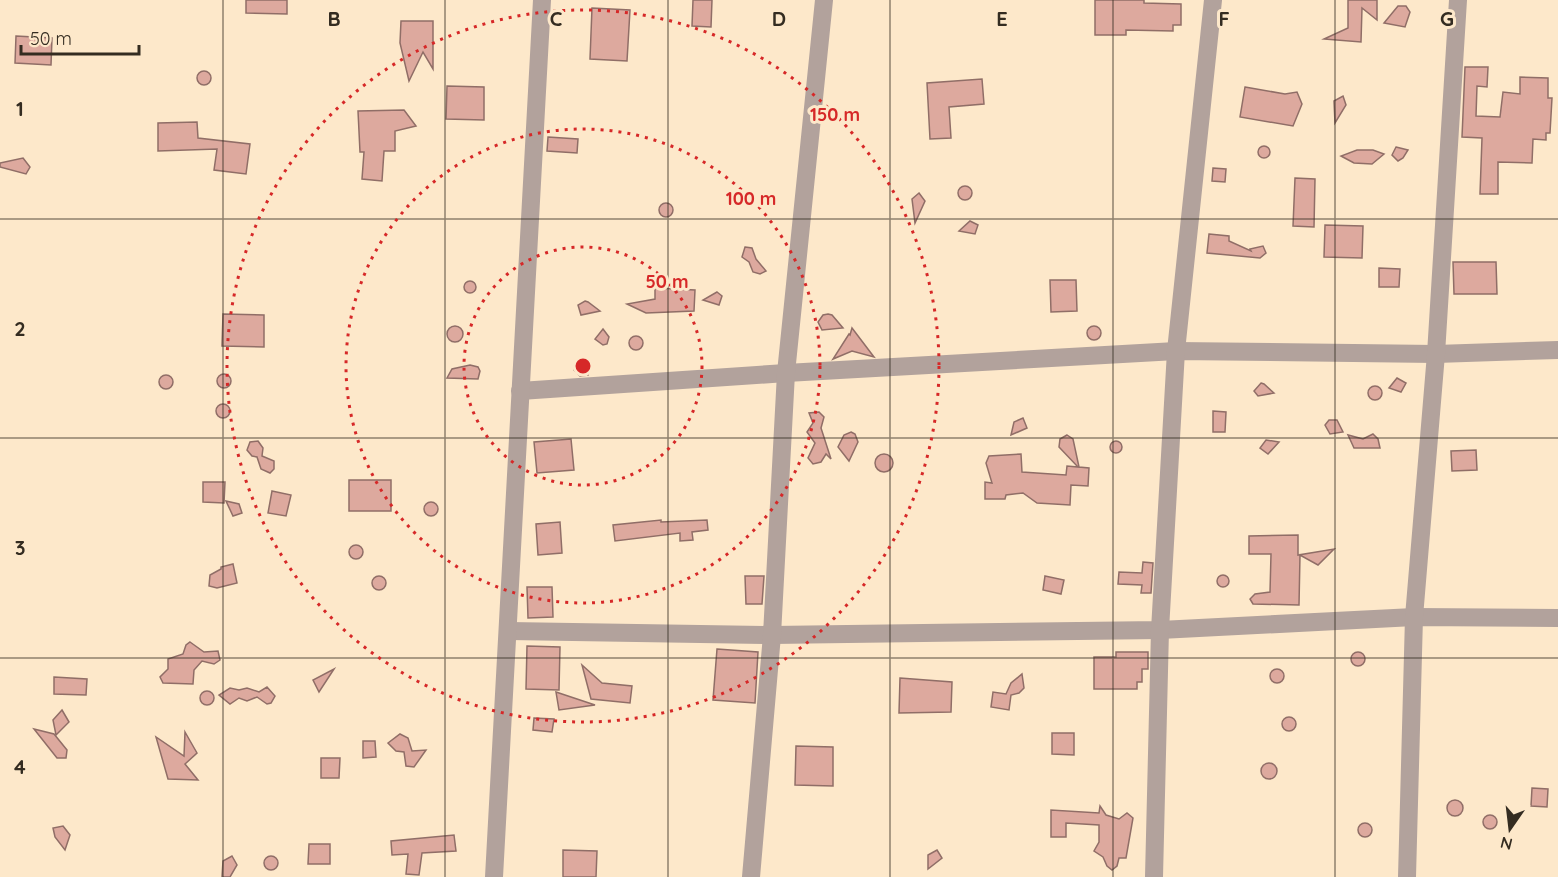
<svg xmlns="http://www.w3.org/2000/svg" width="1558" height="877" font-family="Quicksand,sans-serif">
<rect width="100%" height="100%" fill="#fde8ca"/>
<g fill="#dda99e" stroke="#906e67" stroke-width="1.5">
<polygon points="246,0 287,0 287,14 246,13"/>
<polygon points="693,0 712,0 711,27 692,26"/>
<polygon points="1095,0 1144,0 1144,3 1181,4 1181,25 1173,25 1173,31 1126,30 1126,35 1095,35"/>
<polygon points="1348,0 1377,0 1377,20 1362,8 1361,42 1324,39 1348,28"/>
<polygon points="1398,6 1406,6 1410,12 1405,27 1384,23"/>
<polygon points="592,8 630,10 627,61 590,59"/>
<polygon points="401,21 433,21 433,69 423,52 409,81 400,43"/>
<polygon points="16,36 52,38 51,65 15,63"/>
<polygon points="1465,67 1488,67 1487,87 1477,86 1476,116 1500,117 1503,92 1520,94 1520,77 1548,78 1548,98 1552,98 1550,133 1546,133 1546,140 1533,139 1532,163 1498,162 1498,194 1480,194 1482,138 1462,137"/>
<circle cx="204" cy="78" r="7"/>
<polygon points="982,79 984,104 949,107 951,138 930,139 927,83"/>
<polygon points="447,86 484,87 484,120 446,119"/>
<polygon points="1245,87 1285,94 1297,92 1302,104 1293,126 1240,117"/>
<polygon points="1343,96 1346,105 1335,123 1334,101"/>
<polygon points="404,110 416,126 395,131 395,151 384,151 382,181 362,179 364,152 360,152 358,111"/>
<polygon points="197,122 198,138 250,144 246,174 214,170 217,149 158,151 158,123"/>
<polygon points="548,137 578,139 577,153 547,151"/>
<circle cx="1264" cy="152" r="6"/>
<polygon points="1396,147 1408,150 1403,158 1398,161 1392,155"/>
<polygon points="1357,150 1373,150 1384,154 1372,164 1354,163 1341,156"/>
<polygon points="23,158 30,167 26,174 0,167 0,163"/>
<polygon points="1213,168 1226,169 1225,182 1212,181"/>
<polygon points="1295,178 1315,179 1314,227 1293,226"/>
<circle cx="965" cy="193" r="7"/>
<polygon points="919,193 925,201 915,223 912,199"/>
<circle cx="666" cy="210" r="7"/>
<polygon points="970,221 978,225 975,234 959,231"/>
<polygon points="1325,225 1363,226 1362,258 1324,257"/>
<polygon points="1209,234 1229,236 1229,241 1251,251 1250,249 1263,246 1266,253 1260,258 1207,253"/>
<polygon points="745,247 752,248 756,259 766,271 760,274 753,272 749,262 742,257"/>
<polygon points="1453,262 1496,262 1497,294 1454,294"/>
<polygon points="1379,268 1400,269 1399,287 1379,287"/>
<polygon points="1050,280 1076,280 1077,311 1051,312"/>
<circle cx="470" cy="287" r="6"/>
<polygon points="655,288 695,290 694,311 646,313 627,304 655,299"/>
<polygon points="717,292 722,296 719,305 703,300"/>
<polygon points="585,301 588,302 600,311 581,315 578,305"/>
<polygon points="223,314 264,315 264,347 222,346"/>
<polygon points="828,314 832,315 843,328 822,330 818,322 823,315"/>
<circle cx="1094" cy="333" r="7"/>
<circle cx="455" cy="334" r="8"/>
<polygon points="852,328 874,357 852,351 833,359 849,334 850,335"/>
<polygon points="603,329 609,337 607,344 603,345 595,339"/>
<circle cx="636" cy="343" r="7"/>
<polygon points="581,363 590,367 588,375 580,376 574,370"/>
<polygon points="470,365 478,367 480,371 478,379 447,378 452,369"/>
<circle cx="224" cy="381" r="7"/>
<circle cx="166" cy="382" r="7"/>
<polygon points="1397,378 1406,383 1401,392 1389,388"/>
<polygon points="1261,383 1264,384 1274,393 1258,396 1254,391"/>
<circle cx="1375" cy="393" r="7"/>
<circle cx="223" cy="411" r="7"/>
<polygon points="1213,411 1226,412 1225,432 1213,432"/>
<polygon points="819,412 824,417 821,428 831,459 826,454 821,462 813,464 808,458 815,443 807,432 813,423 809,413"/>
<polygon points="1023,418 1027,428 1011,435 1014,422"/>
<polygon points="1329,420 1337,420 1343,432 1330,434 1325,425"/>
<polygon points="851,432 855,434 858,442 849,461 838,447 844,435"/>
<polygon points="1373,434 1378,439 1380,448 1354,448 1348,435 1363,439"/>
<polygon points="1067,435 1073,439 1079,467 1089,468 1088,486 1071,485 1070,505 1037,503 1023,493 1006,495 1005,499 985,499 985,482 992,483 986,463 989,456 1021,454 1022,472 1066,475 1067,466 1078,467 1059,447 1060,439"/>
<polygon points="571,439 574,470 537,473 534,442"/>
<polygon points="1266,440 1279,442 1268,454 1260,448"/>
<circle cx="1116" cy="447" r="6"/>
<polygon points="258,441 263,448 262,456 274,461 274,469 270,473 261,469 257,457 252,456 247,450 250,442"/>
<polygon points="1476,450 1477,470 1452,471 1451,451"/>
<circle cx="884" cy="463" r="9"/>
<rect x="349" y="480" width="42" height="31"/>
<polygon points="203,482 225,482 224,503 203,502"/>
<polygon points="272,491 291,495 286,516 268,513"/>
<polygon points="226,501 239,504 242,513 233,516"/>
<circle cx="431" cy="509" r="7"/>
<polygon points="661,520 661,522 707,520 708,530 692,532 693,540 680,541 680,533 615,541 613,525"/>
<polygon points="560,522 562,553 538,555 536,524"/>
<polygon points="1298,535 1298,555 1334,549 1318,565 1300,555 1299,605 1253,604 1250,599 1255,594 1270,592 1271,554 1249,554 1249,536"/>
<circle cx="356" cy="552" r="7"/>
<polygon points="1143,562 1153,563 1151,593 1141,593 1142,585 1118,584 1119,572 1142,573"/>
<polygon points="233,564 237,583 217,588 209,586 210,575 221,569 221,567"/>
<circle cx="1223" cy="581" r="6"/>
<circle cx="379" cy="583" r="7"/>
<polygon points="745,576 764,576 762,604 746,604"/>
<polygon points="1045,576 1064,580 1061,594 1043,590"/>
<polygon points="527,587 552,587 553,617 528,618"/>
<polygon points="190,642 204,652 218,651 220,660 214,664 202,661 194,670 193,684 163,683 160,677 168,669 168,659 183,654 186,645"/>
<polygon points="527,646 560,647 559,690 526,689"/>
<polygon points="717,649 758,652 755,703 713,700"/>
<polygon points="1116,652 1148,652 1148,669 1142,669 1142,682 1137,682 1137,689 1094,689 1094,657 1116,657"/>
<circle cx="1358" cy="659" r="7"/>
<polygon points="582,665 602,683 632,686 630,703 591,699"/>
<polygon points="334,669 319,692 313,680"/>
<circle cx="1277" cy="676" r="7"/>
<polygon points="1022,674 1024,688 1019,693 1011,695 1009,710 991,707 993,692 1006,694 1011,683"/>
<polygon points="54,677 87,679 86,695 54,694"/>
<polygon points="900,678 952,682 951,712 899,713"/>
<polygon points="267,687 275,696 271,703 267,704 257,697 247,701 239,698 230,704 219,695 230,688 239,690 247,688 259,692"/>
<circle cx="207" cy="698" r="7"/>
<polygon points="556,692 595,705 559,710"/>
<polygon points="62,710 69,722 56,735 53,720"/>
<circle cx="1289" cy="724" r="7"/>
<polygon points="534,718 554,719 552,732 533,730"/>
<polygon points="34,729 54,734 67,750 66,758 57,758"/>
<polygon points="185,732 197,753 185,764 198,780 168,779 156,737 184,756"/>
<polygon points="1052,733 1074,733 1074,755 1052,754"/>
<polygon points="400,734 408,738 412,751 426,750 414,767 406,766 404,752 396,751 388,743"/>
<polygon points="363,741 375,741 376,757 363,758"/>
<polygon points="796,746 833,747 833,786 795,785"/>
<polygon points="321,758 340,758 339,778 321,778"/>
<circle cx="1269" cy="771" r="8"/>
<polygon points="1532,788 1548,789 1547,807 1531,806"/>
<circle cx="1455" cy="808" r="8"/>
<polygon points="1100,806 1106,815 1119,819 1127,813 1133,818 1126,858 1119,858 1117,866 1112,870 1107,866 1103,857 1094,851 1099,842 1099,825 1066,823 1066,837 1051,837 1051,810 1099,813"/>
<circle cx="1490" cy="822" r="7"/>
<circle cx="1365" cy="830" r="7"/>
<polygon points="63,826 70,835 65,850 55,837 53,828"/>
<polygon points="454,835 456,851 422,853 419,875 406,874 408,854 392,855 391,841"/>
<polygon points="309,844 330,844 330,864 308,864"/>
<polygon points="563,850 597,851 596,877 563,877"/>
<polygon points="937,850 942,858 928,869 928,855"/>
<polygon points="232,856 237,865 230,877 222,877 223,861"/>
<circle cx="271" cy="863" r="7"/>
</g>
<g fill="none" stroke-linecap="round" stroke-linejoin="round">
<g stroke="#b2a29c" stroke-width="18">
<polyline points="520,391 786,373 1176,351 1436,354 1558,350"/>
<polyline points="509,631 772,635 1160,630 1414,617 1558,618"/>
<polyline points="494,877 542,0"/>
<polyline points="751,877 772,635 786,373 824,0"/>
<polyline points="1154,877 1160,630 1176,351 1213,0"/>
<polyline points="1407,877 1414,617 1436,354 1458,0"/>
</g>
</g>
<path fill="none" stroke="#342c21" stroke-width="1.5" stroke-opacity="0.55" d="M223,0v877M445,0v877M668,0v877M890,0v877M1113,0v877M1335,0v877M0,219h1558M0,438h1558M0,658h1558"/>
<g fill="none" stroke="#d62828" stroke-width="3" stroke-dasharray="3 6">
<circle cx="583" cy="366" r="119"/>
<circle cx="583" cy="366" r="237"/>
<circle cx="583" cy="366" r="356"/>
</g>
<g font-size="20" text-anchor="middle" font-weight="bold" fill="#342c21" stroke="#fde8ca" stroke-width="6" stroke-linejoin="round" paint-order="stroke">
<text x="334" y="26">B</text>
<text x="556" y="26">C</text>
<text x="779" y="26">D</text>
<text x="1002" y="26">E</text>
<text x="1224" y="26">F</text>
<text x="1447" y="26">G</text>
<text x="20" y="116">1</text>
<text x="20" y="336">2</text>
<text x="20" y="555">3</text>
<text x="20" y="774">4</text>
</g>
<circle cx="583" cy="366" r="9" fill="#d62828" stroke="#fde8ca" stroke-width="3"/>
<g font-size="18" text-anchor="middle" font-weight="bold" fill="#d62828" stroke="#fde8ca" stroke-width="6" stroke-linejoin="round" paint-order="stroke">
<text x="835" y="121">150 m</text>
<text x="751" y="205">100 m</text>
<text x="667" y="288">50 m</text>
</g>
<g transform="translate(1510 829) rotate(194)" stroke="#fde8ca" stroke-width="4.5" paint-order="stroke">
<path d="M0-4.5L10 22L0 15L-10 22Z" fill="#342c21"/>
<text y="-9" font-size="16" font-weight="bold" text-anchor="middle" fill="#342c21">N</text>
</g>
<path d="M21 45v9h118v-9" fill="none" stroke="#342c21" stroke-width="3"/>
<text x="30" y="45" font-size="18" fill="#342c21" stroke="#fde8ca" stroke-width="4.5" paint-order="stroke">50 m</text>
</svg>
